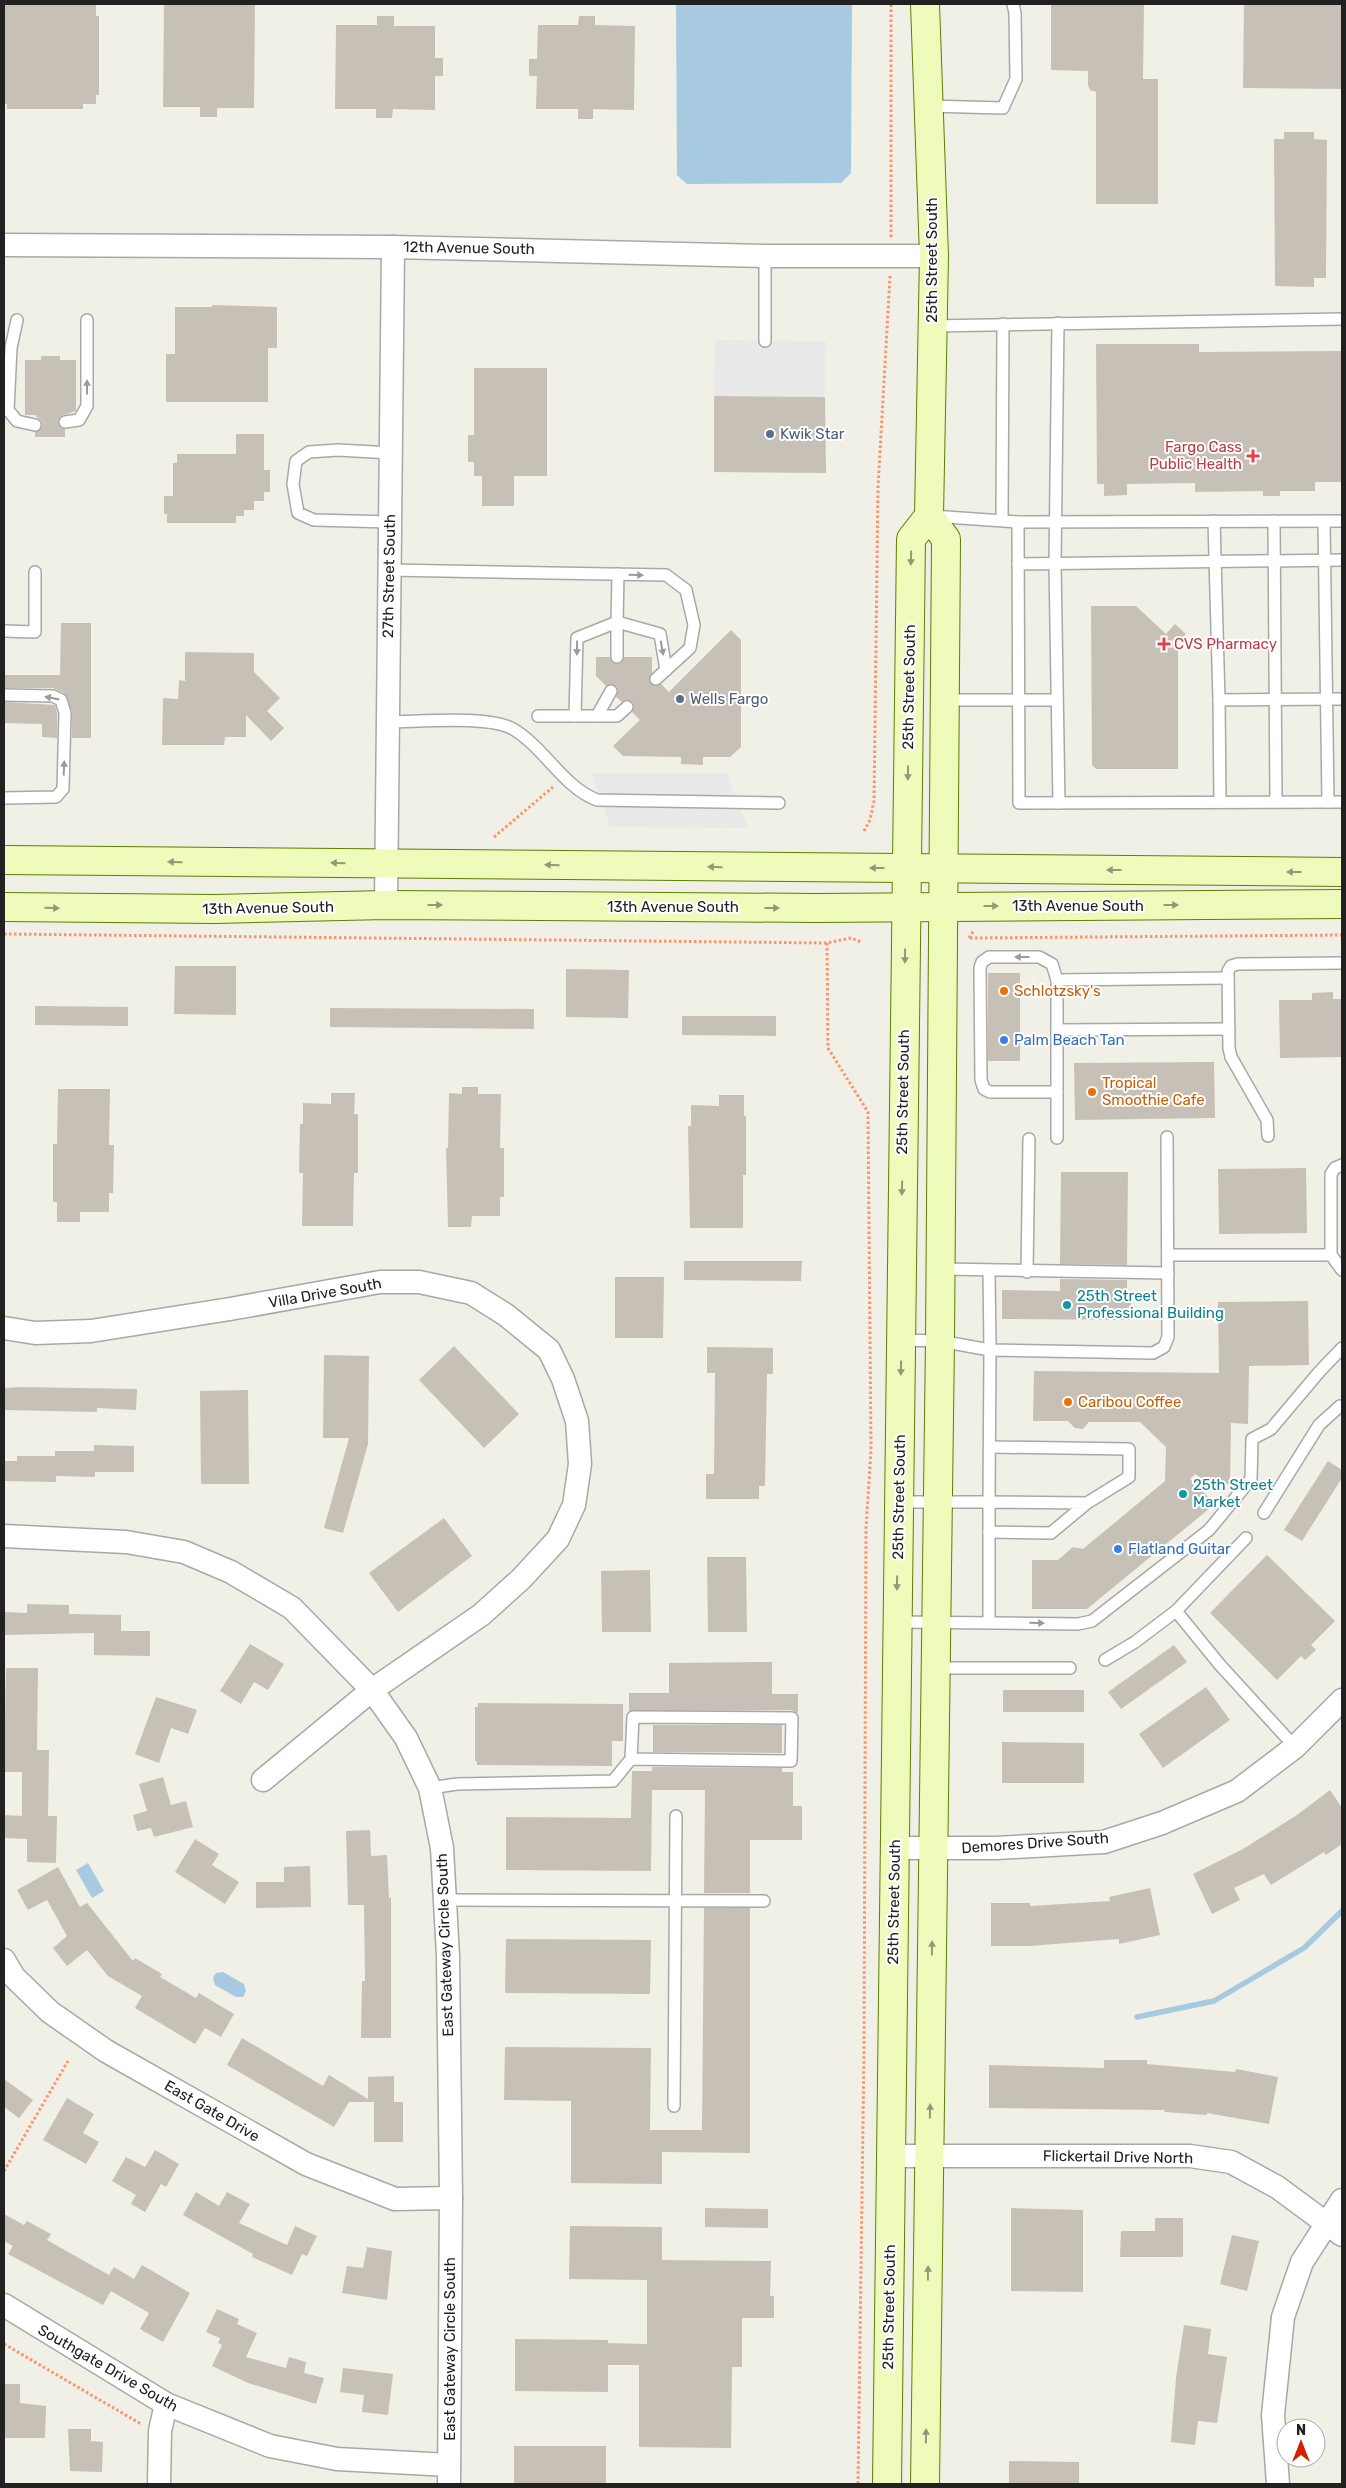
<svg xmlns="http://www.w3.org/2000/svg" width="1346" height="2488" font-family="Rubik,sans-serif">
<rect width="100%" height="100%" fill="#f1f0e7"/>
<g fill="#e9e9e9">
<polygon points="715,340 826,341 825,397 714,396"/>
<polygon points="591,773 727,773 748,828 610,827"/>
</g>
<g fill="#a7cae0">
<polygon points="676,4 852,4 851,173 841,183 687,184 677,175"/>
<polygon points="88,1863 104,1891 92,1898 76,1870"/>
<polygon points="223,1972 244,1984 246,1991 243,1997 236,1997 215,1985 213,1978 216,1973"/>
</g>
<g fill="none" stroke-linecap="round" stroke-linejoin="round">
<polyline stroke="#a7cae0" stroke-width="5.5" points="1137,2017 1214,2001 1304,1948 1342,1911"/>
</g>
<g fill="#c7c0b6">
<polygon points="4,4 96,4 96,16 99,16 99,95 96,95 96,104 83,104 83,109 7,109 7,104 4,104"/>
<polygon points="164,4 255,4 254,108 217,108 217,117 200,117 200,107 163,107"/>
<polygon points="1051,4 1144,4 1143,79 1158,79 1158,204 1096,204 1096,92 1090,90 1088,85 1088,71 1051,70"/>
<polygon points="1244,4 1342,4 1342,89 1243,88"/>
<polygon points="377,16 394,16 394,26 435,26 435,58 443,58 443,76 435,76 435,110 393,109 392,118 376,118 376,109 335,109 336,25 377,25"/>
<polygon points="579,16 595,16 595,25 635,26 634,110 593,109 593,119 578,119 578,109 536,109 537,76 529,76 529,59 537,59 538,25 578,25"/>
<polygon points="1284,132 1314,132 1314,139 1327,140 1326,278 1314,278 1314,287 1275,286 1274,139 1284,139"/>
<polygon points="212,305 277,307 277,348 268,348 268,402 166,402 166,354 175,354 175,307 212,307"/>
<polygon points="1096,344 1199,344 1199,352 1342,351 1342,482 1315,482 1315,491 1280,491 1280,496 1263,496 1263,491 1195,492 1195,483 1127,484 1127,495 1104,496 1104,484 1097,484"/>
<polygon points="41,356 60,356 60,360 76,360 76,411 61,416 58,420 59,426 65,429 65,437 35,437 35,432 42,427 42,422 35,415 25,415 25,360 41,360"/>
<polygon points="474,368 547,368 547,476 514,476 514,506 482,506 482,476 474,476 474,462 468,462 468,435 474,435"/>
<polygon points="714,396 825,397 826,473 714,472"/>
<polygon points="236,434 264,434 264,470 270,470 270,492 264,492 264,501 254,501 254,510 244,510 244,516 236,516 236,523 167,523 167,514 164,514 164,496 173,496 173,463 177,463 177,454 236,454"/>
<polygon points="1091,606 1136,606 1166,634 1175,624 1186,634 1178,642 1178,769 1096,769 1092,765"/>
<polygon points="61,623 91,623 91,738 72,738 72,711 64,693 53,688 4,688 4,675 60,675"/>
<polygon points="731,630 741,640 741,747 730,757 703,757 703,765 681,764 681,757 623,756 613,746 640,720 632,712 634,706 632,702 626,700 622,702 616,697 617,687 611,684 606,686 596,676 596,657 610,657 611,661 617,664 621,663 624,657 652,657 652,673 649,681 654,686 661,684 669,692"/>
<polygon points="185,652 254,653 254,672 280,698 267,711 284,728 271,741 246,715 246,737 225,737 224,745 162,745 163,698 178,699 179,680 185,681"/>
<polygon points="4,702 55,705 57,714 57,738 42,737 42,724 4,723"/>
<polygon points="175,966 236,966 236,1015 174,1014"/>
<polygon points="566,969 629,970 628,1018 566,1017"/>
<rect x="988" y="973" width="32" height="88"/>
<polygon points="1333,992 1333,999 1342,999 1342,1057 1280,1058 1279,1000 1312,1000 1312,993"/>
<polygon points="35,1006 128,1007 128,1026 35,1025"/>
<polygon points="330,1008 534,1009 534,1029 330,1027"/>
<polygon points="682,1016 776,1016 776,1036 682,1035"/>
<polygon points="1214,1062 1215,1118 1075,1120 1074,1063"/>
<polygon points="462,1087 478,1087 478,1094 501,1094 500,1148 504,1148 504,1197 500,1197 500,1216 472,1216 471,1227 448,1227 446,1148 448,1148 449,1093 462,1094"/>
<polygon points="58,1089 110,1089 109,1145 114,1145 113,1193 109,1193 109,1212 80,1212 80,1222 57,1222 57,1202 53,1202 53,1144 57,1144"/>
<polygon points="331,1093 355,1093 354,1114 358,1114 358,1173 354,1173 353,1226 302,1226 303,1173 299,1173 300,1124 303,1124 303,1103 331,1104"/>
<polygon points="719,1095 744,1095 744,1116 746,1116 746,1175 743,1175 743,1228 690,1228 688,1126 691,1126 691,1105 719,1106"/>
<polygon points="1306,1168 1307,1233 1219,1234 1218,1169"/>
<polygon points="1061,1172 1128,1172 1127,1265 1060,1264"/>
<polygon points="684,1261 802,1261 801,1281 684,1280"/>
<polygon points="615,1277 664,1277 663,1338 615,1338"/>
<polygon points="1060,1279 1127,1280 1127,1291 1131,1291 1131,1320 1002,1319 1002,1290 1060,1291"/>
<polygon points="1308,1301 1309,1365 1249,1366 1248,1424 1231,1423 1230,1484 1210,1484 1195,1474 1190,1479 1215,1504 1087,1609 1032,1609 1032,1560 1058,1560 1073,1547 1083,1549 1165,1481 1166,1447 1140,1422 1089,1422 1083,1429 1075,1428 1068,1421 1033,1421 1034,1371 1219,1373 1218,1302"/>
<polygon points="454,1346 519,1414 484,1448 419,1380"/>
<polygon points="707,1347 773,1348 773,1374 767,1374 765,1486 759,1486 759,1499 706,1499 706,1474 714,1474 715,1373 707,1373"/>
<polygon points="324,1355 369,1356 368,1444 343,1533 324,1528 349,1438 323,1438"/>
<polygon points="20,1387 137,1389 136,1410 97,1408 97,1412 4,1410 4,1388"/>
<polygon points="248,1390 249,1484 201,1484 200,1391"/>
<polygon points="94,1445 134,1446 134,1472 95,1472 95,1477 56,1476 56,1482 4,1481 4,1461 17,1461 17,1456 55,1456 55,1451 94,1451"/>
<polygon points="1328,1461 1342,1470 1342,1478 1302,1541 1284,1530"/>
<polygon points="444,1518 472,1556 398,1612 369,1573"/>
<polygon points="1267,1555 1335,1621 1311,1645 1316,1650 1305,1660 1301,1656 1277,1680 1210,1613"/>
<polygon points="707,1557 746,1557 747,1632 708,1632"/>
<polygon points="650,1570 651,1632 602,1632 601,1571"/>
<polygon points="27,1604 69,1605 69,1614 121,1615 121,1631 150,1631 150,1656 94,1655 94,1633 4,1635 4,1612 27,1613"/>
<polygon points="250,1644 284,1664 268,1690 254,1682 241,1704 220,1691"/>
<polygon points="1174,1645 1187,1662 1121,1709 1108,1692"/>
<polygon points="772,1662 772,1694 798,1694 798,1713 792,1710 629,1711 629,1693 669,1693 669,1663"/>
<polygon points="6,1668 38,1668 37,1750 49,1750 48,1816 57,1816 56,1863 27,1862 27,1839 4,1838 4,1815 22,1816 22,1772 4,1772"/>
<polygon points="1206,1687 1230,1720 1163,1768 1139,1734"/>
<rect x="1003" y="1690" width="81" height="22"/>
<polygon points="156,1697 197,1710 188,1734 171,1728 159,1763 135,1754"/>
<polygon points="478,1703 623,1704 623,1741 612,1741 612,1766 477,1765 477,1761 475,1761 475,1707 478,1707"/>
<polygon points="653,1725 782,1725 782,1753 653,1752"/>
<polygon points="1002,1742 1084,1743 1084,1783 1002,1783"/>
<polygon points="652,1767 782,1768 782,1772 793,1772 793,1806 802,1806 802,1840 750,1840 750,1893 704,1893 705,1790 652,1790 651,1871 506,1870 506,1817 631,1818 632,1771 652,1771"/>
<polygon points="163,1777 171,1805 186,1801 193,1827 154,1837 151,1828 137,1831 133,1815 147,1811 139,1784"/>
<polygon points="1330,1790 1342,1808 1342,1844 1326,1855 1324,1852 1271,1885 1264,1874 1234,1888 1240,1900 1212,1914 1193,1874 1243,1849 1297,1815"/>
<polygon points="370,1830 371,1856 387,1855 389,1898 391,1898 391,2038 361,2038 362,1981 365,1981 364,1905 348,1905 346,1831"/>
<polygon points="195,1839 219,1854 212,1865 239,1882 225,1904 175,1872"/>
<polygon points="310,1866 311,1907 256,1908 256,1882 284,1882 284,1867"/>
<polygon points="58,1867 80,1907 87,1903 133,1961 135,1958 162,1974 160,1977 196,1998 199,1993 234,2014 221,2037 205,2028 195,2044 135,2008 142,1996 108,1976 87,1950 67,1966 53,1948 67,1936 47,1900 28,1910 17,1890"/>
<polygon points="1150,1888 1160,1935 1119,1944 1119,1939 1029,1946 991,1946 991,1903 1030,1903 1030,1906 1110,1901 1109,1897"/>
<polygon points="704,1908 750,1908 750,2153 662,2152 662,2184 571,2183 571,2101 504,2100 505,2047 651,2048 650,2130 702,2130"/>
<polygon points="506,1939 651,1940 650,1994 505,1993"/>
<polygon points="242,2038 323,2086 329,2075 368,2099 368,2077 394,2076 394,2102 403,2102 403,2142 374,2142 374,2102 349,2102 334,2127 227,2065"/>
<polygon points="1104,2060 1147,2060 1147,2064 1235,2072 1236,2069 1278,2077 1269,2124 1207,2113 1207,2115 1164,2112 1165,2110 989,2108 989,2065 1104,2068"/>
<polygon points="4,2079 33,2100 19,2118 4,2107"/>
<polygon points="67,2098 94,2114 83,2133 99,2142 86,2164 43,2140"/>
<polygon points="155,2150 179,2164 166,2187 161,2184 145,2212 131,2204 136,2195 112,2181 126,2157 145,2167"/>
<polygon points="196,2192 219,2206 227,2192 250,2204 239,2223 287,2245 295,2226 317,2236 307,2256 302,2254 292,2275 252,2257 253,2254 183,2215"/>
<polygon points="705,2208 768,2209 768,2228 705,2227"/>
<polygon points="1011,2208 1083,2210 1083,2292 1011,2291"/>
<polygon points="4,2214 24,2225 27,2221 51,2234 47,2240 109,2275 114,2267 134,2279 142,2265 190,2293 163,2342 140,2329 149,2313 111,2291 103,2305 8,2254 13,2246 4,2241"/>
<polygon points="1155,2218 1183,2218 1183,2257 1120,2257 1121,2231 1155,2231"/>
<polygon points="570,2226 662,2227 662,2260 771,2261 770,2296 774,2296 774,2318 742,2318 742,2367 732,2367 731,2448 639,2447 639,2365 608,2365 608,2392 515,2391 515,2339 608,2340 608,2343 647,2344 647,2280 569,2279"/>
<polygon points="1232,2235 1259,2241 1247,2291 1220,2284"/>
<polygon points="367,2247 392,2251 387,2300 342,2293 347,2266 363,2268"/>
<polygon points="217,2309 239,2319 237,2324 257,2333 246,2357 286,2368 289,2357 306,2362 304,2373 324,2378 316,2404 248,2383 212,2366 222,2345 218,2343 220,2338 206,2332"/>
<polygon points="1184,2325 1211,2329 1208,2354 1227,2357 1217,2423 1198,2421 1195,2445 1171,2442 1176,2378"/>
<polygon points="343,2368 393,2374 388,2415 362,2412 364,2395 340,2392"/>
<polygon points="4,2384 20,2384 20,2403 46,2406 45,2438 4,2438"/>
<polygon points="68,2429 91,2429 91,2441 103,2442 102,2472 70,2471"/>
<rect x="514" y="2446" width="92" height="38"/>
<polygon points="1009,2461 1079,2462 1079,2484 1009,2484"/>
</g>
<g fill="none" stroke-linecap="round" stroke-linejoin="round">
<g stroke="#a8a8a8" stroke-width="14">
<g id="lane">
<polyline points="928,106 1003,108 1016,79 1015,13 1013,4"/>
<polyline points="765,256 765,341"/>
<polyline points="17,320 11,348 8,410 17,421 35,425"/>
<polyline points="1058,323 1055,564 1059,803"/>
<polyline points="932,326 1342,319"/>
<polyline points="65,422 79,420 87,406 87,320"/>
<polyline points="932,516 1018,522 1342,521"/>
<polyline points="1002,519 1003,324"/>
<polyline points="1214,521 1219,700"/>
<polyline points="1274,521 1276,802"/>
<polyline points="1324,521 1328,802"/>
<polyline points="390,522 314,520 298,513 293,484 296,461 309,452 338,450 391,453"/>
<polyline points="1018,522 1019,803 1342,802"/>
<polyline points="1018,564 1342,560"/>
<polyline points="389,570 666,575 686,590 694,625 690,648 656,679"/>
<polyline points="4,631 35,632 35,572"/>
<polyline points="617,657 617,622 660,634 666,670"/>
<polyline points="4,695 53,696 61,700 65,713 63,789 56,797 4,798"/>
<polyline points="946,700 1057,700"/>
<polyline points="538,716 617,716 627,707"/>
<polyline points="575,716 577,638 617,622 618,574"/>
<polyline points="597,716 611,691"/>
<path d="M388,722c30,0 101,-7 125,7 32,19 50,58 84,71l182,3"/>
<polyline points="1220,802 1219,700 1342,699"/>
<polyline points="1057,980 1052,964 1039,957 989,957 982,962 980,968 981,1080 984,1089 990,1092 1057,1092"/>
<polyline points="1057,1030 1229,1029"/>
<polyline points="1268,1136 1267,1120 1231,1057 1229,1048 1228,971 1231,966 1238,964 1342,963"/>
<polyline points="1057,1138 1057,980 1228,978"/>
<polyline points="1168,1255 1331,1255 1342,1270"/>
<polyline points="1331,1255 1331,1174 1335,1168 1342,1165"/>
<polyline points="941,1269 1168,1273"/>
<polyline points="989,1271 990,1350 1153,1353 1164,1347 1168,1337 1167,1137"/>
<polyline points="1027,1272 1029,1139"/>
<polyline points="990,1447 1129,1449 1129,1477 1087,1503 989,1502 989,1532 1051,1533 1087,1503"/>
<polyline points="899,1502 989,1502 990,1350 940,1341 901,1340"/>
<polyline points="1264,1513 1319,1425 1340,1406"/>
<polyline points="1246,1538 1176,1611 1220,1665 1295,1747"/>
<polyline points="898,1622 1078,1624 1092,1621 1209,1530 1251,1479 1252,1439 1271,1429 1320,1371 1342,1348"/>
<polyline points="989,1622 989,1532"/>
<polyline points="1105,1660 1135,1642 1176,1611"/>
<polyline points="935,1668 1070,1668"/>
<polyline points="430,1788 457,1784 613,1781 631,1759 791,1761 792,1718 633,1717 631,1759"/>
<polyline points="445,1900 764,1901"/>
<polyline points="674,2106 676,1816"/>
</g>
</g>
<g stroke="#a8a8a8" stroke-width="25">
<g id="street">
<polyline points="4,245 393,247 765,256 934,256"/>
<polyline points="386,905 393,247"/>
<polyline points="4,1328 35,1333 91,1331 230,1309 380,1282 419,1282 471,1293 506,1315 549,1350 563,1379 577,1421 580,1464 574,1505 558,1539 521,1579 481,1615 372,1690 263,1780"/>
<polyline points="4,1536 126,1542 184,1552 231,1572 292,1608 372,1690 406,1738 430,1788 442,1848 448,1956 451,2198 449,2484"/>
<polyline points="894,1848 996,1848 1104,1842 1162,1823 1237,1791 1295,1747 1342,1700"/>
<polyline points="4,1960 14,1977 50,2012 106,2051 306,2164 395,2199 451,2198"/>
<polyline points="891,2156 1190,2156 1231,2162 1277,2187 1342,2235"/>
<polyline points="4,2305 166,2404 270,2446 337,2459 449,2465"/>
<polyline points="159,2484 160,2431 166,2404"/>
<polyline points="1278,2484 1273,2415 1283,2317 1302,2262 1342,2200"/>
</g>
</g>
<g stroke="#5d7e02" stroke-width="30">
<g id="secondary">
<polyline points="925,4 934,256 929,516 946,539 940,1341 925,2484"/>
<polyline points="4,860 1342,872"/>
<polyline points="4,907 215,909 386,905 816,908 1342,904"/>
<polyline points="887,2484 911,539 929,516"/>
</g>
</g>
<g stroke="#fd926c" stroke-width="3" stroke-dasharray="2.5 2.5" stroke-linecap="butt">
<polyline points="891,237 891,4"/>
<polyline points="864,831 870,820 874,801 878,487 890,276"/>
<polyline points="494,837 553,787"/>
<polyline points="4,934 827,943 851,938 861,942"/>
<polyline points="969,938 974,930"/>
<polyline points="970,938 1342,935"/>
<polyline points="827,943 828,1048 868,1112 871,1450 866,1528 864,2051 858,2484"/>
<polyline points="4,2171 68,2061"/>
<polyline points="4,2344 141,2424"/>
</g>
<use href="#lane" stroke="#fff" stroke-width="11"/>
<use href="#street" stroke="#fff" stroke-width="22"/>
<use href="#secondary" stroke="#eefbbb" stroke-width="28"/>
</g>
<defs><path id="oneway-solid" d="M-6-.8H1V-3.2L6.5 0L1 3.2V.8H-6Z" transform="scale(1.25)"/></defs>
<g fill="#9b9b9b">
<use href="#oneway-solid" transform="translate(87 387) rotate(-90)"/>
<use href="#oneway-solid" transform="translate(636 575) rotate(1)"/>
<use href="#oneway-solid" transform="translate(577 648) rotate(91)"/>
<use href="#oneway-solid" transform="translate(662 648) rotate(80)"/>
<use href="#oneway-solid" transform="translate(52 698) rotate(-169)"/>
<use href="#oneway-solid" transform="translate(64 768) rotate(-88)"/>
<use href="#oneway-solid" transform="translate(1022 957) rotate(180)"/>
<use href="#oneway-solid" transform="translate(1037 1623) rotate(1)"/>
</g>
<g fill="#929976">
<use href="#oneway-solid" transform="translate(911 558) rotate(91)"/>
<use href="#oneway-solid" transform="translate(908 773) rotate(91)"/>
<use href="#oneway-solid" transform="translate(175 862) rotate(-179)"/>
<use href="#oneway-solid" transform="translate(338 863) rotate(-179)"/>
<use href="#oneway-solid" transform="translate(552 865) rotate(-179)"/>
<use href="#oneway-solid" transform="translate(715 867) rotate(-179)"/>
<use href="#oneway-solid" transform="translate(877 868) rotate(-180)"/>
<use href="#oneway-solid" transform="translate(1114 870) rotate(-180)"/>
<use href="#oneway-solid" transform="translate(1294 872) rotate(-180)"/>
<use href="#oneway-solid" transform="translate(435 905)"/>
<use href="#oneway-solid" transform="translate(1171 905)"/>
<use href="#oneway-solid" transform="translate(991 906)"/>
<use href="#oneway-solid" transform="translate(52 908) rotate(1)"/>
<use href="#oneway-solid" transform="translate(772 908)"/>
<use href="#oneway-solid" transform="translate(905 956) rotate(91)"/>
<use href="#oneway-solid" transform="translate(902 1188) rotate(91)"/>
<use href="#oneway-solid" transform="translate(901 1368) rotate(91)"/>
<use href="#oneway-solid" transform="translate(897 1583) rotate(91)"/>
<use href="#oneway-solid" transform="translate(932 1948) rotate(-89)"/>
<use href="#oneway-solid" transform="translate(930 2111) rotate(-89)"/>
<use href="#oneway-solid" transform="translate(928 2273) rotate(-89)"/>
<use href="#oneway-solid" transform="translate(926 2436) rotate(-89)"/>
</g>
<g fill="#5c6f8a" stroke="#fff" stroke-width="2">
<circle cx="770" cy="434" r="5"/>
<circle cx="680" cy="699" r="5"/>
</g>
<g fill="#e0444e" stroke="#fff" stroke-width="2">
<path d="M1250.5 448.5h5v5h5v5h-5v5h-5v-5h-5v-5h5z"/>
<path d="M1161.5 636.5h5v5h5v5h-5v5h-5v-5h-5v-5h5z"/>
</g>
<g fill="#e8710a" stroke="#fff" stroke-width="2">
<circle cx="1004" cy="991" r="5"/>
<circle cx="1092" cy="1092" r="5"/>
<circle cx="1068" cy="1402" r="5"/>
</g>
<g fill="#3f7fe0" stroke="#fff" stroke-width="2">
<circle cx="1004" cy="1040" r="5"/>
<circle cx="1118" cy="1549" r="5"/>
</g>
<g fill="#0f9aa8" stroke="#fff" stroke-width="2">
<circle cx="1067" cy="1305" r="5"/>
<circle cx="1183" cy="1494" r="5"/>
</g>
<g text-anchor="middle" dominant-baseline="central" stroke-width="4" stroke-linejoin="round" paint-order="stroke">
<g font-size="15" fill="#212121" stroke="#fff">
<text transform="translate(469 248) rotate(1)">12th Avenue South</text>
<text transform="translate(932 260) rotate(-90)">25th Street South</text>
<text transform="translate(389 576) rotate(-89)">27th Street South</text>
<text transform="translate(909 687) rotate(-89)">25th Street South</text>
<text x="1078" y="906">13th Avenue South</text>
<text x="673" y="907">13th Avenue South</text>
<text transform="translate(268 908) rotate(-1)">13th Avenue South</text>
<text transform="translate(903 1092) rotate(-89)">25th Street South</text>
<text transform="translate(325 1293) rotate(-10)">Villa Drive South</text>
<text transform="translate(899 1497) rotate(-89)">25th Street South</text>
<text transform="translate(1035 1843) rotate(-4)">Demores Drive South</text>
<text transform="translate(894 1902) rotate(-89)">25th Street South</text>
<text transform="translate(445 1945) rotate(-92)">East Gateway Circle South</text>
<text transform="translate(212 2111) rotate(30)">East Gate Drive</text>
<text transform="translate(1118 2157) rotate(1)">Flickertail Drive North</text>
<text transform="translate(889 2307) rotate(-89)">25th Street South</text>
<text transform="translate(450 2349) rotate(-90)">East Gateway Circle South</text>
<text transform="translate(108 2368) rotate(30)">Southgate Drive South</text>
</g>
<g font-size="15" fill="#4e5e75" stroke="#fff" text-anchor="start">
<text x="780" y="434">Kwik Star</text>
<text x="690" y="699">Wells Fargo</text>
</g>
<g font-size="15" fill="#be3a42" stroke="#fff" text-anchor="end">
<text x="1242" y="447">Fargo Cass<tspan x="1242" dy="17">Public Health</tspan></text>
<text x="1174" y="644" text-anchor="start">CVS Pharmacy</text>
</g>
<g font-size="15" fill="#c56008" stroke="#fff" text-anchor="start">
<text x="1014" y="991">Schlotzsky's</text>
<text x="1102" y="1083">Tropical<tspan x="1102" dy="17">Smoothie Cafe</tspan></text>
<text x="1078" y="1402">Caribou Coffee</text>
</g>
<g font-size="15" fill="#366cbe" stroke="#fff" text-anchor="start">
<text x="1014" y="1040">Palm Beach Tan</text>
<text x="1128" y="1549">Flatland Guitar</text>
</g>
<g font-size="15" fill="#0d838f" stroke="#fff" text-anchor="start">
<text x="1077" y="1296">25th Street<tspan x="1077" dy="17">Professional Building</tspan></text>
<text x="1193" y="1485">25th Street<tspan x="1193" dy="17">Market</tspan></text>
</g>
</g>
<rect width="1346" height="2488" fill="none" stroke="#212121" stroke-width="10"/>
<g transform="translate(1301 2443)"><circle r="24" fill="#ffffff" stroke="#a6a6a6"/>
<path d="M0-4L9 19L0 12L-9 19Z" fill="#d22100"/>
<text y="-8" font-size="14" font-weight="bold" text-anchor="middle" fill="#212121">N</text>
</g>
</svg>
